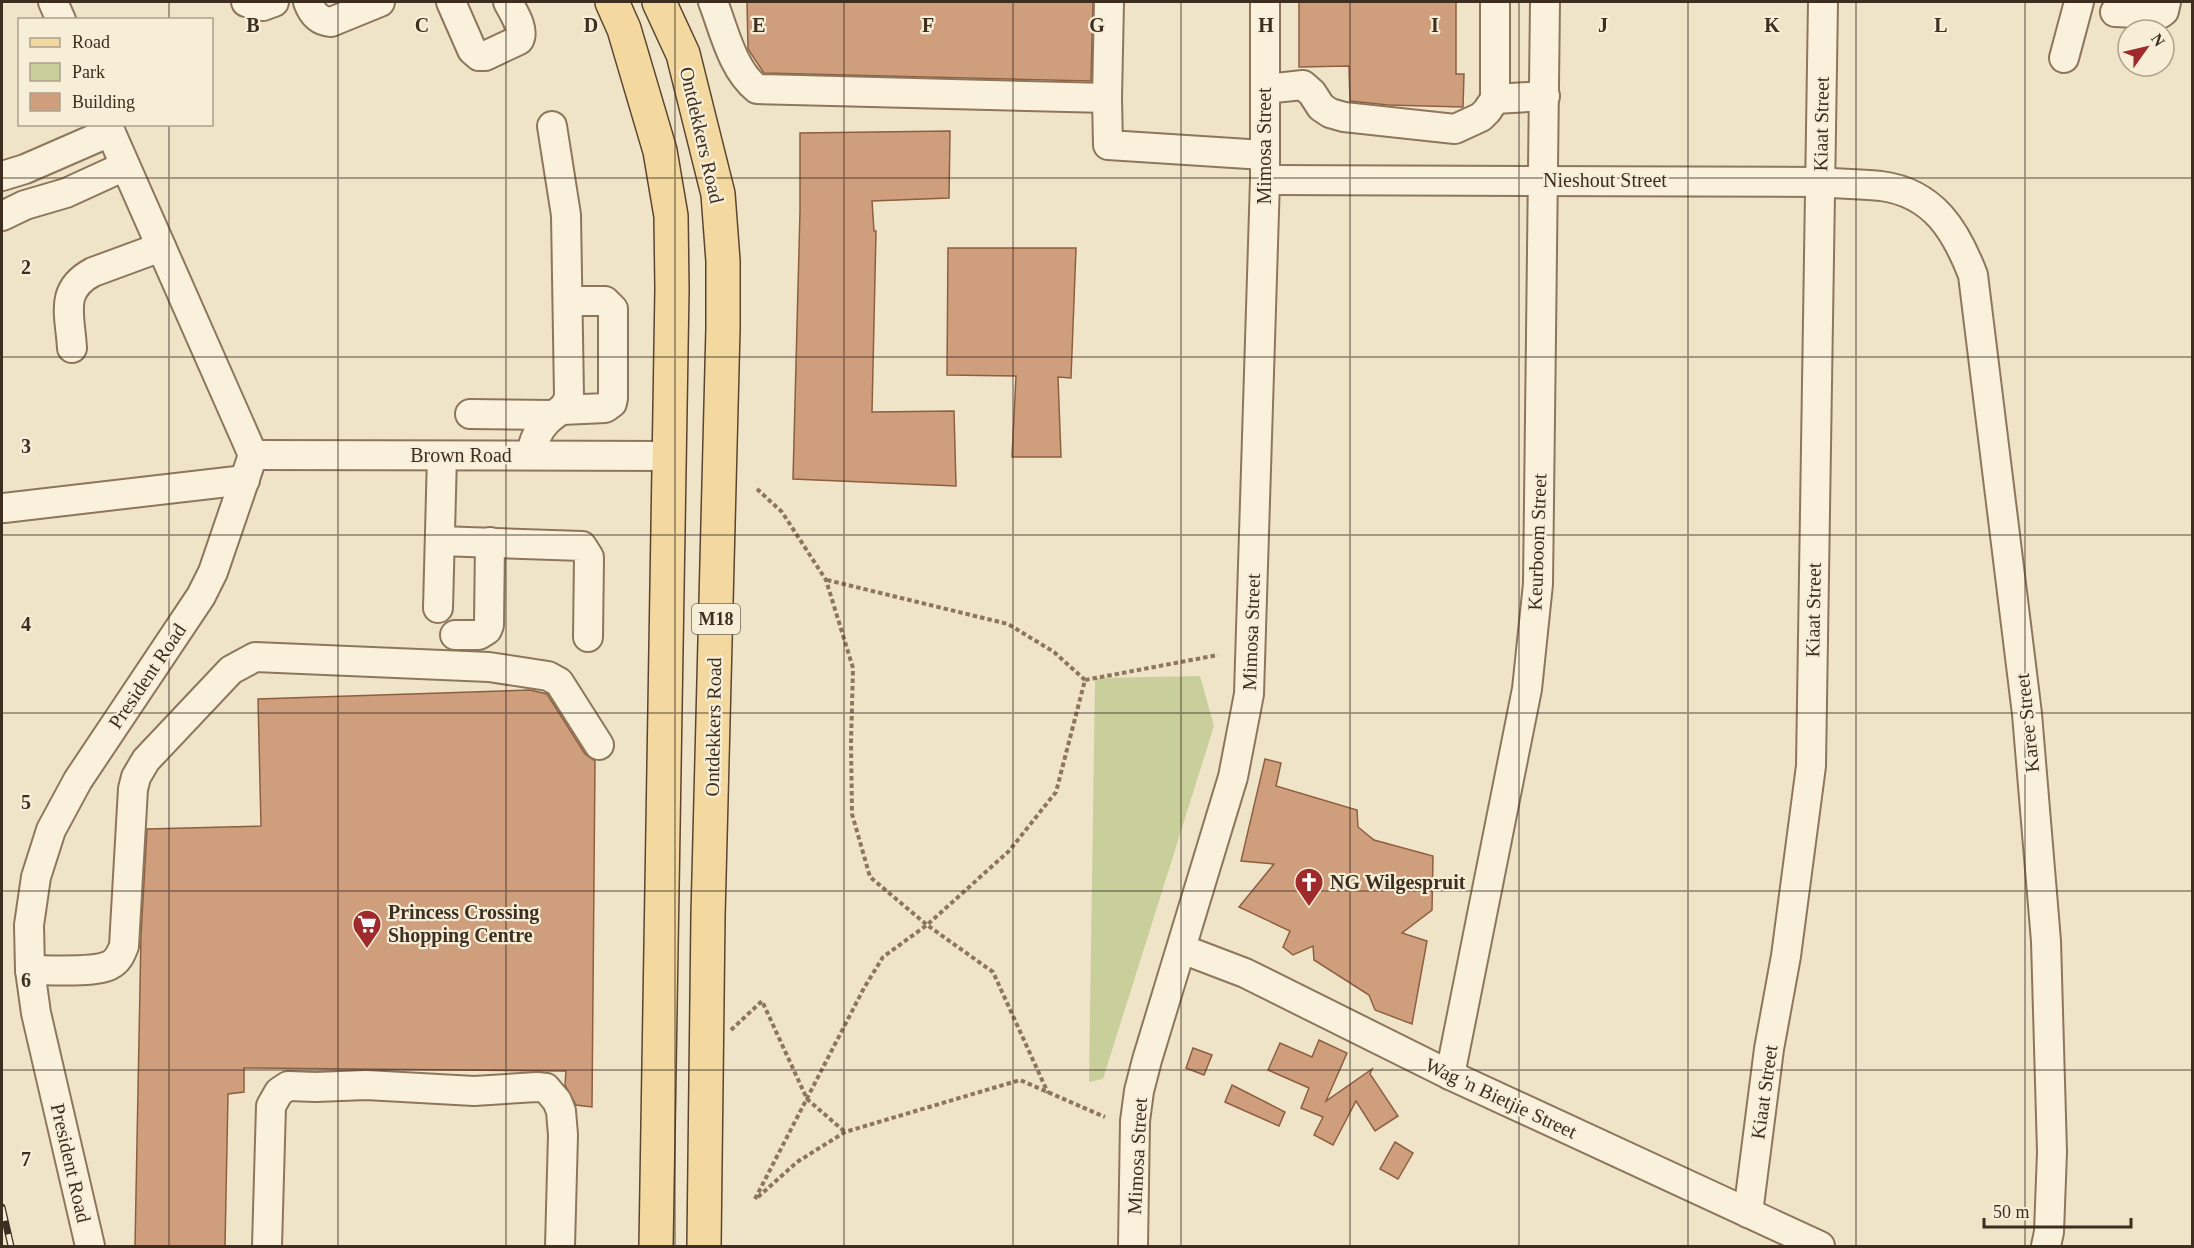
<svg xmlns="http://www.w3.org/2000/svg" width="2194" height="1248" font-family="Georgia,serif">
<rect width="100%" height="100%" fill="#f0e4c8"/>
<polygon fill="#c9cf9b" points="1200,676 1214,726 1103,1079 1089,1082 1095,678"/>
<g fill="#cf9f7d" stroke="#8d5f41" stroke-width="1.5">
<polygon points="747,2 1093,2 1091,81 764,73 748,49"/>
<polygon points="1299,2 1456,2 1456,74 1464,74 1463,107 1388,105 1350,101 1349,66 1299,67"/>
<polygon points="950,131 949,198 872,201 874,231 876,231 872,412 954,411 956,486 793,479 800,211 800,133"/>
<polygon points="948,248 1076,248 1071,378 1058,377 1061,457 1012,457 1016,376 947,375"/>
<polygon points="530,690 547,694 585,754 595,761 592,1107 576,1105 565,1085 566,1071 244,1068 244,1092 228,1094 225,1246 135,1246 141,935 147,829 261,826 258,699"/>
<polygon points="1265,759 1281,763 1276,786 1357,810 1358,827 1374,840 1433,856 1432,910 1402,933 1427,941 1412,1024 1375,1010 1369,995 1314,960 1313,946 1293,955 1283,947 1290,931 1239,907 1274,864 1241,861"/>
<polygon points="1319,1040 1347,1053 1326,1101 1372,1069 1370,1074 1398,1116 1375,1131 1356,1101 1333,1145 1314,1135 1323,1117 1301,1108 1309,1088 1268,1070 1280,1043 1312,1057"/>
<polygon points="1193,1048 1212,1055 1204,1075 1186,1068"/>
<polygon points="1232,1085 1285,1112 1279,1126 1225,1102"/>
<polygon points="1395,1142 1413,1153 1398,1179 1380,1169"/>
</g>
<g fill="none" stroke-linecap="round" stroke-linejoin="round">
<g stroke="#8d765c" stroke-width="32">
<g id="minor">
<polyline points="53,2 61,20"/>
<polyline points="246,2 263,6 274,2"/>
<path d="M308,2c4,11 10,19 23,20l49,-20"/>
<path d="M451,2l21,48 7,6h6l34,-16c6,-11 -6,-28 -11,-38"/>
<path d="M713,2c11,28 19,67 44,87l350,9 1,47 156,10"/>
<polyline points="2115,12 2160,14 2164,11 2166,2"/>
<polyline points="2064,58 2079,2"/>
<polyline points="1265,89 1303,85 1312,93 1321,107 1330,113 1344,117 1455,129 1481,117 1487,111 1495,99 1495,2"/>
<polyline points="1107,98 1109,2"/>
<polyline points="1495,99 1545,96"/>
<polyline points="2,176 25,169 110,132"/>
<path d="M1265,180l555,2c20,2 41,2 61,4 53,7 75,45 92,89l54,439 19,227 6,211 -3,80 -3,14"/>
<polyline points="2,216 25,205 66,193 125,166"/>
<path d="M72,348c-2,-34 -13,-58 21,-76l68,-25"/>
<polyline points="562,410 605,408 612,403 613,398 613,309 605,301 568,301"/>
<polyline points="470,414 553,415"/>
<polyline points="253,455 669,456"/>
<path d="M531,455c2,-13 6,-24 16,-34 9,-9 19,-11 22,-25l-3,-181 -14,-89"/>
<polyline points="4,508 245,480"/>
<polyline points="440,541 582,546 589,557 588,637"/>
<polyline points="438,608 442,456"/>
<polyline points="455,635 479,635 487,630 489,625 490,542"/>
<polyline points="1182,949 1245,973 1450,1075 1820,1246"/>
<path d="M30,970c19,0 66,3 80,-5 8,-4 11,-11 14,-19l9,-157 3,-12 10,-17 85,-90 24,-13 234,10 59,9 11,6 40,63"/>
<polyline points="1450,1075 1527,689 1538,584 1545,2"/>
<polyline points="1748,1213 1769,1049 1786,956 1811,766 1823,2"/>
<polyline points="90,1246 36,1013 30,970 29,925 36,877 51,830 78,780 201,596 213,572 253,455 107,124"/>
<polyline points="267,1246 271,1106 279,1092 288,1086 316,1087 366,1085 474,1091 537,1087 546,1088 557,1101 561,1111 563,1135 560,1246"/>
<polyline points="1133,1246 1135,1121 1139,1091 1147,1060 1233,777 1249,694 1265,180 1265,2"/>
</g>
</g>
<g stroke="#5b4430" stroke-width="36">
<g id="major">
<polyline points="612,2 624,29 660,151 671,216 672,289 656,1246"/>
<polyline points="659,2 683,54 718,194 723,261 723,328 708,916 704,1246"/>
</g>
</g>
<g stroke="#8d765c" stroke-width="4" stroke-dasharray="4.5 3" stroke-linecap="butt">
<polyline points="757,489 782,512 826,580 853,668 851,743 852,814 870,877 927,925 993,972 1048,1093"/>
<polyline points="827,580 1008,624 1054,652 1085,680"/>
<polyline points="731,1030 762,1001 807,1099 845,1132"/>
<polyline points="758,1197 797,1162 845,1132 1020,1080 1105,1117"/>
<polyline points="755,1199 864,988 883,957 927,925 1009,851 1056,792 1085,680 1218,655"/>
</g>
<use href="#minor" stroke="#faf1dc" stroke-width="28"/>
<use href="#major" stroke="#f3d9a0" stroke-width="33"/>
<g stroke="#3d2e20" stroke-width="7">
<polyline id="rail" points="2,1207 11,1246"/>
</g>
<use href="#rail" stroke="#f7eed8" stroke-width="4.5" stroke-dasharray="14" stroke-linecap="butt"/>
</g>
<path fill="none" stroke="#3d2e20" stroke-width="1.5" stroke-opacity="0.55" d="M169,2v18M338,2v1244M506,2v1244M675,2v1244M844,2v1244M1013,2v1244M1181,2v1244M1350,2v1244M1519,2v1244M1688,2v1244M1856,2v1244M2025,2v1244M169,124v1122M2,178h2190M2,357h2190M2,535h2190M2,713h2190M2,891h2190M2,1070h2190"/>
<defs>
<g id="church-pin" transform="scale(1.5)"><path d="M0 17L-7.5 6A9.5 9.5 0 1 1 7.5 6Z" fill="#9e2a2b" stroke="#f7eed8"/><path d="M-1.2-6h2.4v3.5h3.3v2.4h-3.3V6h-2.4V-.1h-3.3v-2.4h3.3Z" fill="#fff"/></g>
<g id="supermarket-pin" transform="scale(1.5)"><path d="M0 17L-7.5 6A9.5 9.5 0 1 1 7.5 6Z" fill="#9e2a2b" stroke="#f7eed8"/><path d="M-6-5.5h2.5l.6 2H6L4.5 2H-2.5L-4.4-4H-6ZM-1.5 3.2a1.3 1.3 0 1 0 .1 0ZM3 3.2a1.3 1.3 0 1 0 .1 0Z" fill="#fff"/></g>
</defs>
<g fill-rule="evenodd">
<use href="#church-pin" x="1309" y="882"/>
<use href="#supermarket-pin" x="367" y="924"/>
</g>
<g text-anchor="middle" dominant-baseline="central" stroke-width="4.5" stroke-linejoin="round" paint-order="stroke">
<rect fill="#f7eed8" stroke="#756857" stroke-width="1.5" x="692" y="604" width="48" height="30" rx="4.5"/>
<g font-size="18" font-weight="bold" fill="#3d2e20">
<text x="716" y="619">M18</text>
</g>
<g font-size="20" fill="#3d2e20" stroke="#f7eed8">
<text transform="translate(1821 124) rotate(-89)">Kiaat Street</text>
<text transform="translate(702 135) rotate(77)">Ontdekkers Road</text>
<text transform="translate(1264 146) rotate(-90)">Mimosa Street</text>
<text x="1605" y="180">Nieshout Street</text>
<text x="461" y="455">Brown Road</text>
<text transform="translate(1537 542) rotate(-88)">Keurboom Street</text>
<text transform="translate(1813 610) rotate(-89)">Kiaat Street</text>
<text transform="translate(1251 632) rotate(-88)">Mimosa Street</text>
<text transform="translate(147 676) rotate(-56)">President Road</text>
<text transform="translate(2027 723) rotate(-96)">Karee Street</text>
<text transform="translate(713 727) rotate(-89)">Ontdekkers Road</text>
<text transform="translate(1764 1092) rotate(-82)">Kiaat Street</text>
<text transform="translate(1501 1098) rotate(25)">Wag 'n Bietjie Street</text>
<text transform="translate(1137 1156) rotate(-87)">Mimosa Street</text>
<text transform="translate(71 1163) rotate(77)">President Road</text>
</g>
<g font-size="20" font-weight="bold" fill="#3d2e20" stroke="#f7eed8" text-anchor="start">
<text x="1330" y="882">NG Wilgespruit</text>
<text x="388" y="912">Princess Crossing<tspan x="388" dy="23">Shopping Centre</tspan></text>
</g>
</g>
<g font-size="20" text-anchor="middle" font-weight="bold" fill="#3d2e20" stroke="#f7eed8" stroke-width="4.5" stroke-linejoin="round" paint-order="stroke">
<text x="253" y="32">B</text>
<text x="422" y="32">C</text>
<text x="591" y="32">D</text>
<text x="759" y="32">E</text>
<text x="928" y="32">F</text>
<text x="1097" y="32">G</text>
<text x="1266" y="32">H</text>
<text x="1435" y="32">I</text>
<text x="1603" y="32">J</text>
<text x="1772" y="32">K</text>
<text x="1941" y="32">L</text>
<text x="26" y="274">2</text>
<text x="26" y="453">3</text>
<text x="26" y="631">4</text>
<text x="26" y="809">5</text>
<text x="26" y="987">6</text>
<text x="26" y="1166">7</text>
</g>
<rect width="2194" height="1248" fill="none" stroke="#3d2e20" stroke-width="6"/>
<rect x="18" y="18" width="195" height="108" fill="#f7eed8" stroke="#ada18e" stroke-width="1.5"/>
<rect x="30" y="38" width="30" height="9" fill="#f3d9a0" stroke="#ada18e" stroke-width="1.5"/>
<text x="72" y="48" font-size="18" fill="#3d2e20">Road</text>
<rect x="30" y="63" width="30" height="18" fill="#c9cf9b" stroke="#ada18e" stroke-width="1.5"/>
<text x="72" y="78" font-size="18" fill="#3d2e20">Park</text>
<rect x="30" y="93" width="30" height="18" fill="#cf9f7d" stroke="#ada18e" stroke-width="1.5"/>
<text x="72" y="108" font-size="18" fill="#3d2e20">Building</text>
<g transform="translate(2146 48) rotate(56)"><circle r="28" fill="#f7eed8" stroke="#ada18e" stroke-width="1.5"/>
<path d="M0-4.5L10 22L0 15L-10 22Z" fill="#9e2a2b"/>
<text y="-9" font-size="16" font-weight="bold" text-anchor="middle" fill="#3d2e20">N</text>
</g>
<path d="M1984 1218v9h147v-9" fill="none" stroke="#3d2e20" stroke-width="3"/>
<text x="1993" y="1218" font-size="18" fill="#3d2e20" stroke="#f7eed8" stroke-width="4.5" paint-order="stroke">50 m</text>
</svg>
